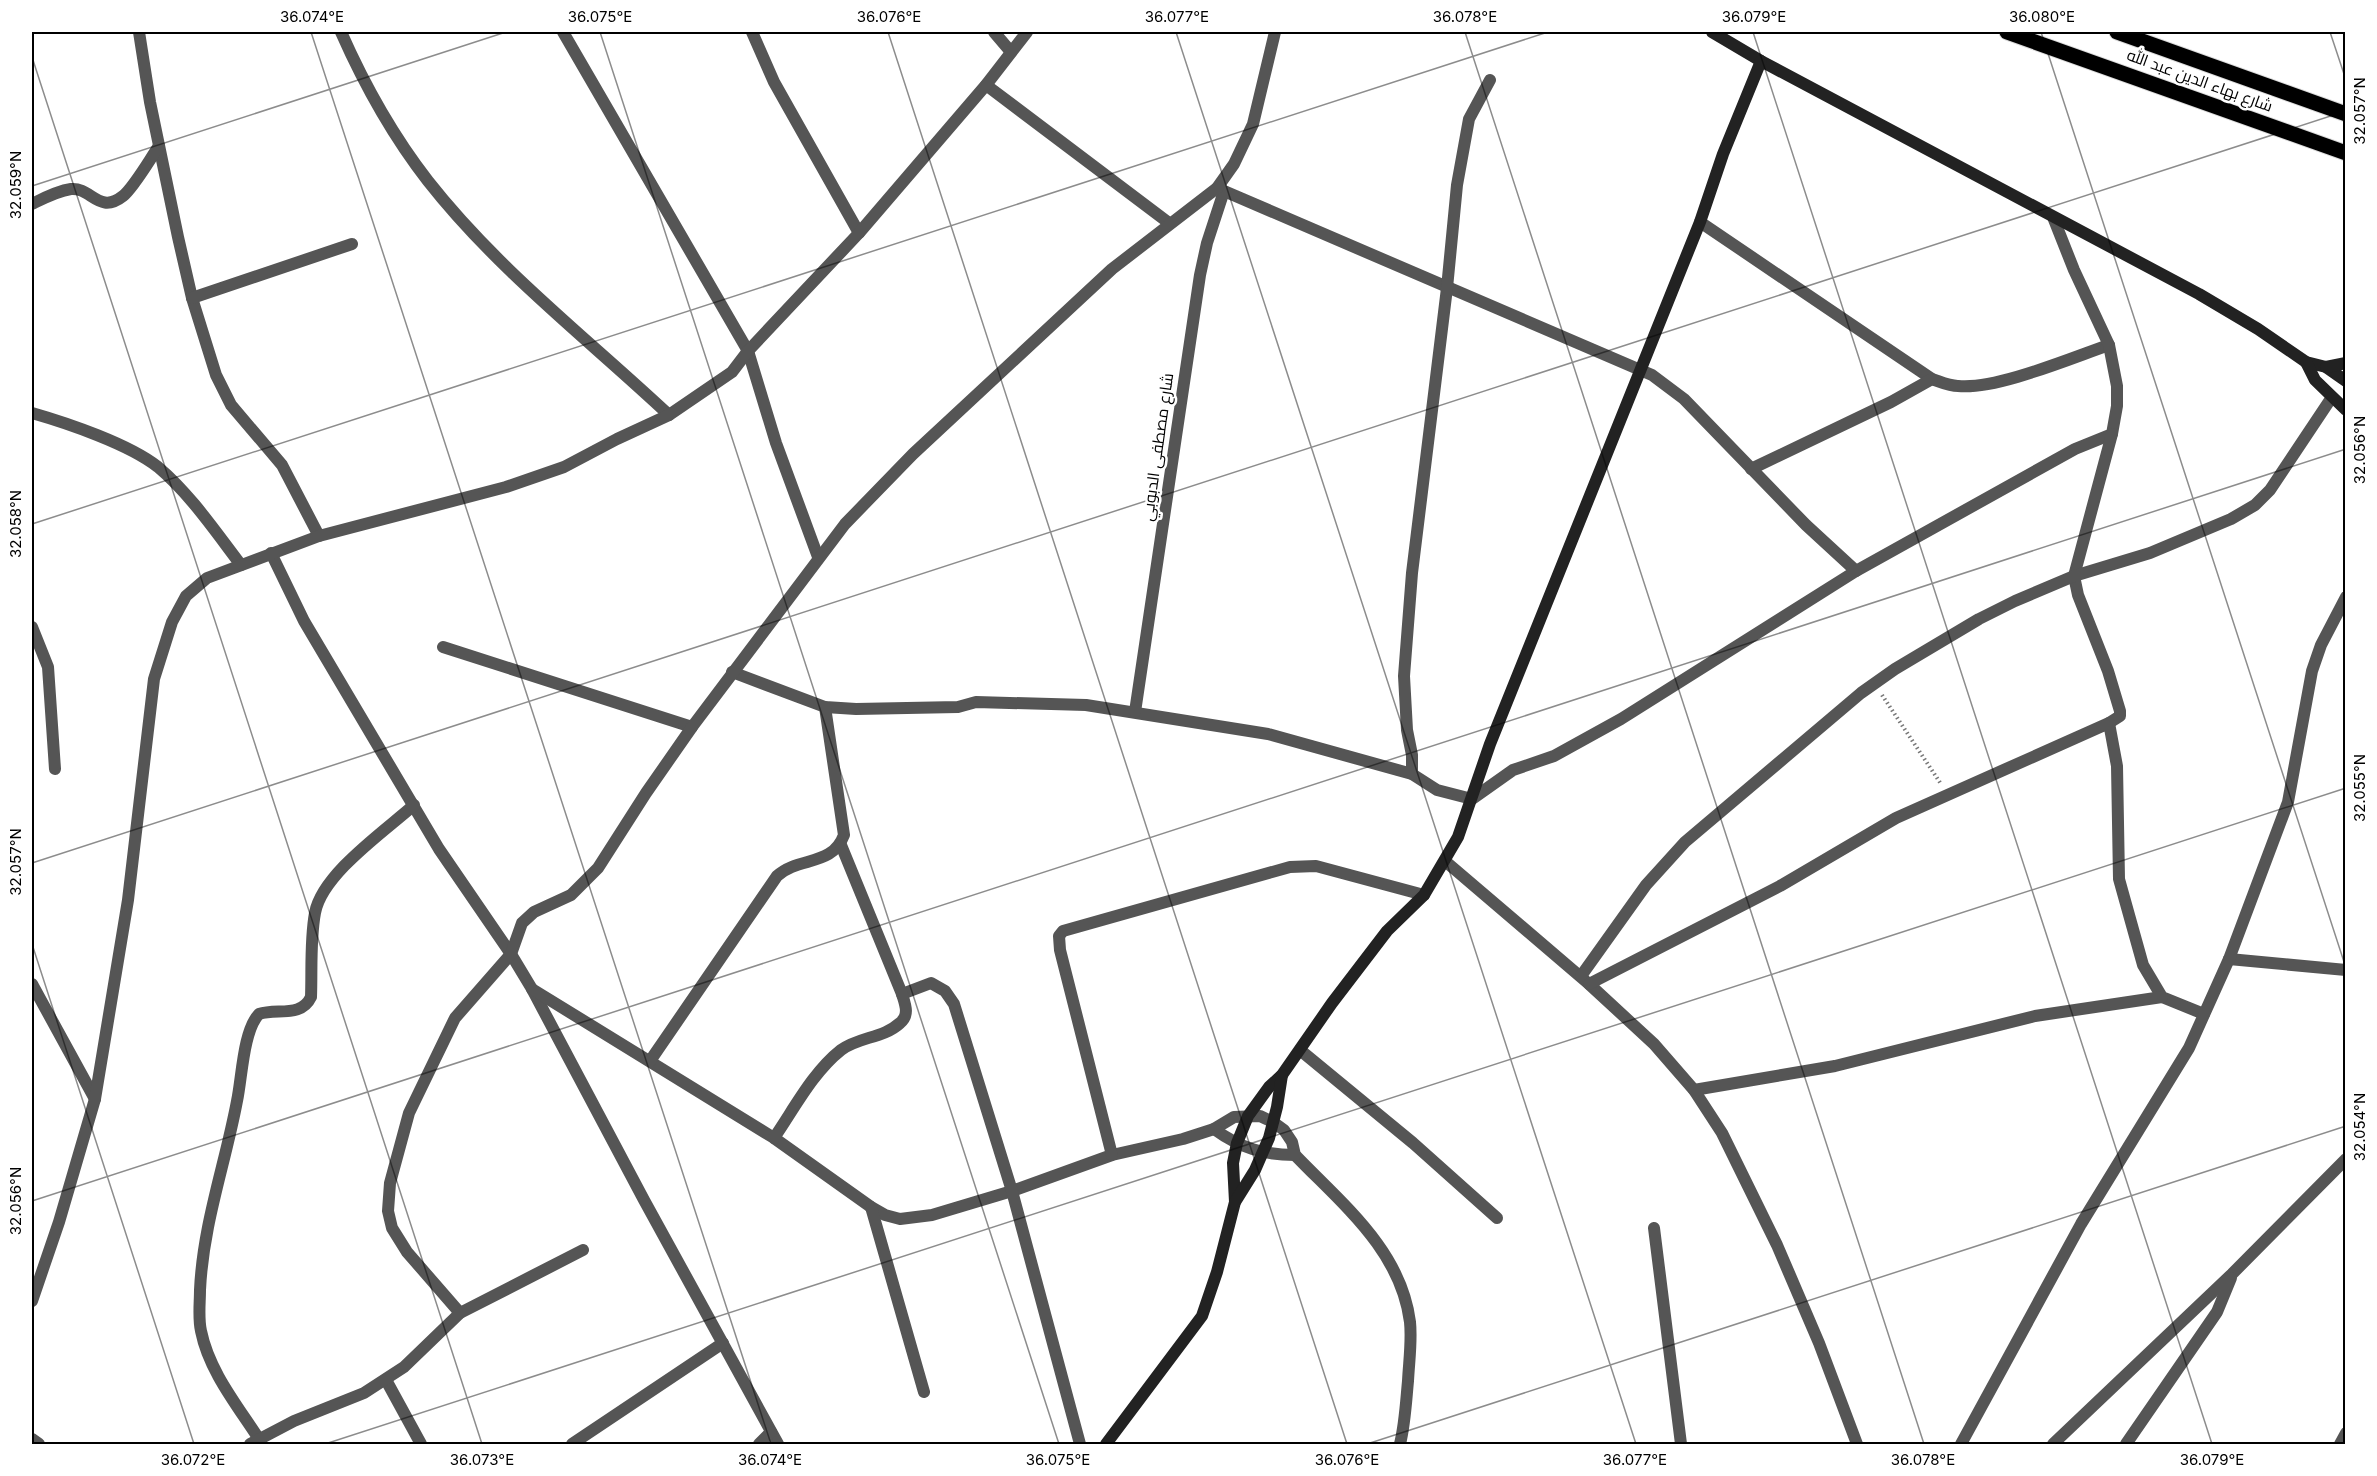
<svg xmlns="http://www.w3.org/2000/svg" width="2377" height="1476" font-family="Inter,Cairo,sans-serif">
<rect width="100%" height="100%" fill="#fff"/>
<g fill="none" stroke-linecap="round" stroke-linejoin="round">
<g stroke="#dbdbdb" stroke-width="17">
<g id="primary">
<polyline points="2007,32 2346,153"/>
<polyline points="2117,32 2346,114"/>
</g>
</g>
<polyline stroke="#777" stroke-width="4" stroke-dasharray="1.5 3" stroke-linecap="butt" points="1882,695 1941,784"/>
<g stroke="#555" stroke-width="12">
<polyline points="139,32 150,102 178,237 192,298 216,375 231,405 282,465 319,536"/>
<path d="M341,32c23,52 52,104 87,149 69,88 160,158 241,234"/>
<polyline points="563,32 748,351 776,443 818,557"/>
<polyline points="752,32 774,82 859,233"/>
<polyline points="994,32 1011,52"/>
<polyline points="986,85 1169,223"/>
<polyline points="1217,188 1652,375 1684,399 1806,525 1856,571"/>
<path d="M32,204c12,-6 25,-13 39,-15 20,-2 28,26 52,7 11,-9 27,-37 36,-50"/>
<path d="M1700,222l232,157c9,3 17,7 26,7 38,4 113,-28 151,-41"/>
<polyline points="192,298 352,244"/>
<path d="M32,413c35,10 97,31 126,54 32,27 57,64 83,98"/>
<polyline points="1751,469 1891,402 1932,379"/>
<polyline points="271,553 304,621 439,849 511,954 532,989 644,1200 778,1444"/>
<polyline points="32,627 48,667 55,769"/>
<polyline points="443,647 692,727"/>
<polyline points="732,672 825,707 856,709 958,707 976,702 1086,705 1268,734 1412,774 1437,790 1472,799 1513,770 1554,756 1621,719 1856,571 2075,449 2112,434 2117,406 2117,386 2109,345 2074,270 2053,217"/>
<polyline points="1135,712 1200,275 1207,243 1224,191"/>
<polyline points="2109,723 2120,716 2120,711 2108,671 2078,595 2074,576 2112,434"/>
<polyline points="1412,774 1412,755 1407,730 1404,676 1412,573 1447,288 1457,185 1469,119 1490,80"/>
<polyline points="1445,861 1589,984 1654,1044 1694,1090 1722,1133 1777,1245 1819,1343 1857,1444"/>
<polyline points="2229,959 2346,970"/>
<polyline points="1581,976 1646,885 1685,842 1861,693 1895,669 1979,619 2015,601 2074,576 2150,553 2231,519 2255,505 2270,490 2332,397"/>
<polyline points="32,984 95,1099"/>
<polyline points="1589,984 1780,886 1896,818 2109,723 2117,766 2119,879 2143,965 2162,997 2204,1014"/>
<path d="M532,989l242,149 97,69 14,8 15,4 32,-4 80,-24 100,-36 71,-16 31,-10 20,-12 26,-1 13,6 11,8 8,12 3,13c47,49 106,95 115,167 2,19 -1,39 -2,59 -2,21 -3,43 -8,63"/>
<polyline points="902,994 931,983 945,991 954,1004 1012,1191 1080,1444"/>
<polyline points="1300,1050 1413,1143 1497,1218"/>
<path d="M650,1061l127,-185c22,-20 55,-9 67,-41l-19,-128"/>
<polyline points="1694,1090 1835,1066 2035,1016 2162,997"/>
<path d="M1214,1129c26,19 50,26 81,26"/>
<path d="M774,1138c20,-29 39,-66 67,-88 17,-13 43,-12 59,-27 10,-8 5,-19 2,-29l-61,-149"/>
<polyline points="1112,1155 1060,950 1059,936 1063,931 1290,867 1316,866 1424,895"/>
<polyline points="871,1207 924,1392"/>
<polyline points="1654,1228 1681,1444"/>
<polyline points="32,1301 59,1222 95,1099 128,900 154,679 172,622 186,596 207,578 319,536 506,487 564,467 617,439 669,415 732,372 748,351 859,233 986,85 1027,32"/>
<polyline points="460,1313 407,1252 392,1228 388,1211 390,1183 409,1113 455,1018 511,954 522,923 534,912 571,895 598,868 646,793 692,727 845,524 913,454 1112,269 1217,188 1234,164 1253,124 1275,32"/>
<polyline points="386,1380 421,1444"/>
<polyline points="32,1439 39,1444"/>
<path d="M259,1439c-22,-34 -50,-68 -58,-108 -3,-13 -1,-28 -1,-41 3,-66 25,-125 37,-189 5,-23 6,-70 22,-87 18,-6 42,4 52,-17 1,-27 -1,-57 4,-84 7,-39 70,-82 99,-108"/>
<polyline points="250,1444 294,1421 364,1393 404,1367 460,1313 583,1250"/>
<polyline points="572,1444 723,1343"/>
<polyline points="759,1444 771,1432"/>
<polyline points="1961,1444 2081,1224 2189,1048 2229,959 2288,802 2312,671 2321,645 2346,597"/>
<polyline points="2053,1444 2232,1274 2346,1159"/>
<polyline points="2126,1444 2217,1312 2231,1278"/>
<polyline points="2340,1444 2346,1433"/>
</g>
<g stroke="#222" stroke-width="12">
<polyline points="1712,32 1761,61 2199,294 2258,329 2306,362 2326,367 2346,381"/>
<polyline points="2306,362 2315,380 2346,410"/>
<polyline points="2326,367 2346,363"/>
<polyline points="1235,1202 1233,1163 1237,1143 1248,1116 1269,1087 1282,1075 1332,1003 1387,931 1424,895 1458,837 1490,744 1700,222 1723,154 1761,61"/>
<polyline points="1106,1444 1202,1316 1217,1272 1235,1202 1255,1170 1269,1138 1277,1107 1282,1075"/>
</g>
<use href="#primary" stroke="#000" stroke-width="15"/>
</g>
<path fill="none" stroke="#000" stroke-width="1.5" stroke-opacity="0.45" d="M311,32l460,1412M600,32l459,1412M888,32l459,1412M1176,32l460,1412M1465,32l459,1412M1753,32l459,1412M2041,32l305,936M2330,32l16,48M32,57l450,1387M32,186l474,-154M32,524l1516,-492M32,863l2314,-752M32,944l162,500M32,1201l2314,-752M325,1444l2021,-656M1367,1444l979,-318"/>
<g text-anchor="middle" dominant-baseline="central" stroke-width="5" stroke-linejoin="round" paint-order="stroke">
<g font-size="16" fill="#000" stroke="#fff">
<text transform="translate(2200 80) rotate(20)">شارع بهاء الدين عبد الله</text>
<text transform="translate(1157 447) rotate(-82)">شارع مصطفى الدبوبي</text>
</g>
</g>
<rect width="2377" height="1476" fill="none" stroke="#ffffff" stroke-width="66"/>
<rect x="33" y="33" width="2311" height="1410" fill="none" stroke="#000" stroke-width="2"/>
<g font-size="15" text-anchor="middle" fill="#000">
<text x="312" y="22">36.074°E</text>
<text x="600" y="22">36.075°E</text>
<text x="889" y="22">36.076°E</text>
<text x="1177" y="22">36.077°E</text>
<text x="1465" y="22">36.078°E</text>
<text x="1754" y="22">36.079°E</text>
<text x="2042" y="22">36.080°E</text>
<text transform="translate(2360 111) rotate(-90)" y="5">32.057°N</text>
<text transform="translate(16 185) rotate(-90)" y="5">32.059°N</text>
<text transform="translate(2360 450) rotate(-90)" y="5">32.056°N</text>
<text transform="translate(16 524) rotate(-90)" y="5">32.058°N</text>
<text transform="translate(2360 788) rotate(-90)" y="5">32.055°N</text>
<text transform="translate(16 862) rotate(-90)" y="5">32.057°N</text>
<text transform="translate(2360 1127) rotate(-90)" y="5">32.054°N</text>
<text transform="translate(16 1201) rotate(-90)" y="5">32.056°N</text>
<text x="193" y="1465">36.072°E</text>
<text x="482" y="1465">36.073°E</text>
<text x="770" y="1465">36.074°E</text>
<text x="1058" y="1465">36.075°E</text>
<text x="1347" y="1465">36.076°E</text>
<text x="1635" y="1465">36.077°E</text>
<text x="1923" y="1465">36.078°E</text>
<text x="2212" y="1465">36.079°E</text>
</g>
</svg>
